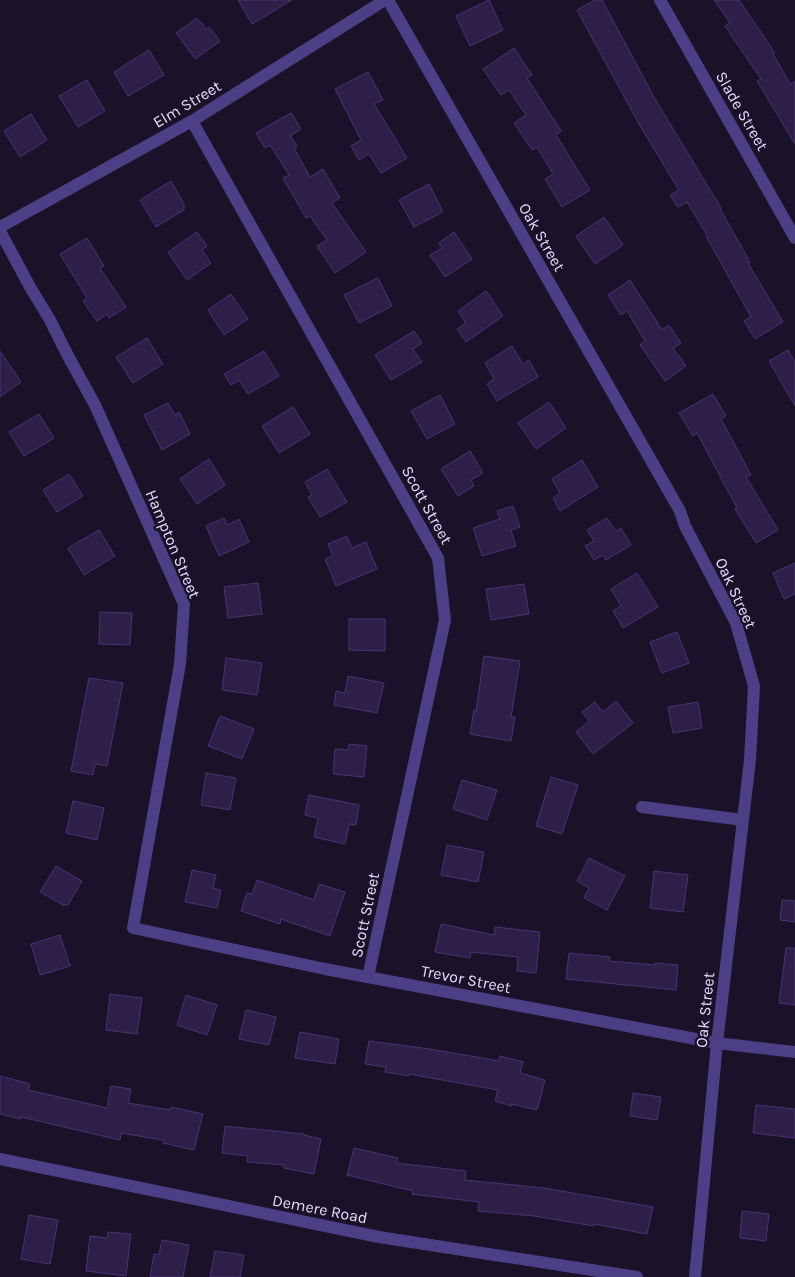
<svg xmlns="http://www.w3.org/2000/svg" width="795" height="1277" font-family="Karla,sans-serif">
<rect width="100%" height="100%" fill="#1a1229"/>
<g fill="#2e1f49" stroke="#4a3274">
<polygon points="238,0 292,0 252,24"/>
<polygon points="489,0 503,30 470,46 456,16"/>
<polygon points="595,0 602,0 655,99 721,208 720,209 750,262 748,263 783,322 755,339 744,321 751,317 706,236 707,235 687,202 678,207 670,195 679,190 639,124 577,10"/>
<polygon points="714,0 739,0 775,53 773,54 790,84 795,81 795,144 757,81 761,79 725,26 730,23"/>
<polygon points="197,18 206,29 209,27 220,41 195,59 176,33"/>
<polygon points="514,48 532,75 527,78 561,131 556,135 590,190 562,207 545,179 553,174 537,147 532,150 514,123 526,115 509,90 501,95 483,69"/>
<polygon points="149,50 164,75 128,96 114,72"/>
<polygon points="368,72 383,100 374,104 407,158 381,173 369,154 359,160 351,146 361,140 335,89"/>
<polygon points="87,80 105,111 78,127 59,96"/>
<polygon points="291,113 301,129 290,136 297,146 294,148 310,177 323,169 340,198 332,203 366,252 335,273 317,246 327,240 310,216 306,218 283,178 289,175 270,145 265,148 256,133"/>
<polygon points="31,114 47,140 20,157 4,131"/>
<polygon points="171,181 184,204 184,210 156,227 140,200"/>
<polygon points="429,184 443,212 414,227 399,200"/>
<polygon points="604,217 623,245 595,264 576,236"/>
<polygon points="197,232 207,246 202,250 211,263 187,280 168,252"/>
<polygon points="454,232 472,259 445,277 430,255 442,248 439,243"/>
<polygon points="87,238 104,266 100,268 126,307 109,318 107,314 97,321 83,301 87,298 60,254"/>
<polygon points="378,278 392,306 359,323 344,295"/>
<polygon points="630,280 662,330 669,325 681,343 673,348 686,366 665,381 640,345 645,341 627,311 621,315 608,295"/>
<polygon points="486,291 503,316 466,342 457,329 466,323 458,311"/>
<polygon points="231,294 248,319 224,335 208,310"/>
<polygon points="414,331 422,343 413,349 422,362 391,380 375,355"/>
<polygon points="147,338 163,364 133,383 116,357"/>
<polygon points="512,346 523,364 529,360 538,377 497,401 487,384 494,379 485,363"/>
<polygon points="788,350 795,362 795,406 769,361"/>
<polygon points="0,351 21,382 0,397"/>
<polygon points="264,351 279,376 248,394 239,380 231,385 224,374"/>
<polygon points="713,394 726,416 721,419 751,475 746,477 778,530 756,543 735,509 737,508 697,433 693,436 679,413"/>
<polygon points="440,395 455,424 427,439 411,411"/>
<polygon points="549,402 566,428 536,449 518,423"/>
<polygon points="168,403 175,415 179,412 190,434 162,450 144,415"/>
<polygon points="293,407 310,434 279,453 262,426"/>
<polygon points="39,414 54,438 24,456 9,432"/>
<polygon points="470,451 483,473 471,480 474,486 458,496 441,469"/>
<polygon points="209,459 225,485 197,504 180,479"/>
<polygon points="582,460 598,487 560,511 553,498 560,493 552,479"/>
<polygon points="327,469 347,502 320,517 308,497 312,495 305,482"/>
<polygon points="69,474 83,496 57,512 43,490"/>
<polygon points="513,506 520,527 511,530 516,546 482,556 473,528 500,519 497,511"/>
<polygon points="224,518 227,525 239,519 249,542 219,556 206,526"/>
<polygon points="607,518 616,531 621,528 631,545 606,560 603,555 594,560 585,546 594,541 587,530"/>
<polygon points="99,530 115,556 84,575 68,548"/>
<polygon points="347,536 352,548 366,542 377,569 336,586 325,559 333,556 328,544"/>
<polygon points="795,563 795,594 784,599 773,573"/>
<polygon points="637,573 658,607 623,628 613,611 621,606 611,589"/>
<polygon points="258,583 262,614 228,618 224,587"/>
<polygon points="524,584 529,614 491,620 486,589"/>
<polygon points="100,612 132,613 130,645 99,644"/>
<polygon points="349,619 385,619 385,651 349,650"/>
<polygon points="677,632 689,663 662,673 650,642"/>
<polygon points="484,656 520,661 511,717 515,717 511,741 470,734 474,710 476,711"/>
<polygon points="226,658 262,663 257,695 222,690"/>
<polygon points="348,676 384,683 377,713 334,705 336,691 345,693"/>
<polygon points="89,678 123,683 107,766 95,764 93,775 71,771"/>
<polygon points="616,701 633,723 593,754 576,732 589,721 582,712 595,702 603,712"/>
<polygon points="698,702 702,728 673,733 668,707"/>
<polygon points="220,716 254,729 242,759 208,746"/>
<polygon points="349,744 367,746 364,777 333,774 335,749 348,750"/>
<polygon points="206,773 236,778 230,810 201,805"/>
<polygon points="551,777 578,785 562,834 536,826"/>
<polygon points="462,780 497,790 487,820 453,809"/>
<polygon points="309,795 359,805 356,825 349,824 345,844 314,837 318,818 305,815"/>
<polygon points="73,801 104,808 97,840 66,833"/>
<polygon points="447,845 484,852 478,882 441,875"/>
<polygon points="589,858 625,876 607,910 584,898 589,888 577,881"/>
<polygon points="56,866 82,881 68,905 63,905 40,892"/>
<polygon points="192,870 216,875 213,888 221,890 217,908 185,902"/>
<polygon points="654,871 688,875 683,912 650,908"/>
<polygon points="257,880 314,900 319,884 345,892 330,936 281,919 280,924 241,911 247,893 252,894"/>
<polygon points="782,900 795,901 795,922 780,920"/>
<polygon points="441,924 494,935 495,927 540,932 536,973 517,971 518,957 471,952 470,958 435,952"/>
<polygon points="60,935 70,966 40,975 31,944"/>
<polygon points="786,948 795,948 795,1005 779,1003"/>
<polygon points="569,953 610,957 609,961 655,965 655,963 678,965 676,990 566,979"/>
<polygon points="110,994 142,998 137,1034 106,1030"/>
<polygon points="186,995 217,1005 207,1035 177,1025"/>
<polygon points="246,1010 276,1017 269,1045 239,1039"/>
<polygon points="300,1032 339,1039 335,1064 295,1058"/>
<polygon points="369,1041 430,1049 499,1061 500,1056 523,1062 520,1073 545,1080 537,1110 512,1104 512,1106 495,1101 498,1090 409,1074 409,1076 385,1072 386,1067 365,1064"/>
<polygon points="0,1076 30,1084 28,1090 107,1108 111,1086 131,1089 128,1103 170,1110 171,1107 203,1114 194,1150 163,1143 163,1140 121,1133 120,1140 21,1117 20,1119 0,1114"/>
<polygon points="633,1093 661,1097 657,1120 630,1116"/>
<polygon points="756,1105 795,1109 795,1138 753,1133"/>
<polygon points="225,1126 304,1134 304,1135 321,1139 314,1174 284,1168 284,1165 247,1162 248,1156 222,1153"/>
<polygon points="354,1148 398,1158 396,1163 466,1171 465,1180 544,1188 653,1207 647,1234 594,1224 594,1226 534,1216 478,1211 479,1202 412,1194 413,1191 347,1175"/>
<polygon points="742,1211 769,1214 766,1241 740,1238"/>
<polygon points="29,1215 58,1220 50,1264 21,1259"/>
<polygon points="108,1232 131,1234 126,1276 86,1271 90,1236 107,1238"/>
<polygon points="162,1240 189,1245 183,1277 150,1277 154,1254 159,1255"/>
<polygon points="215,1251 244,1255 240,1277 210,1277"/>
</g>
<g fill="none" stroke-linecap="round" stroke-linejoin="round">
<g stroke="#4d3f86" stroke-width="12">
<polyline points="388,0 680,511 685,526 736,623 754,686 750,760 717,1043 695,1277"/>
<polyline points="660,0 795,238"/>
<polyline points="192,121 438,558 445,620 368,977"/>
<polyline points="0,227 192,121 385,0"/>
<polyline points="0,231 30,287 50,320 68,356 95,405 184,604 180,664 133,928 325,969 717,1043 795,1052"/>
<polyline points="642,807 743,820"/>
<polyline points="0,1159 379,1237 637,1277"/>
</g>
</g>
<g text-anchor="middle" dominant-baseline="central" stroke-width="5" stroke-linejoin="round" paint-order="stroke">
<g font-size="16" fill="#e5dcfd" stroke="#1a1229">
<text transform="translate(187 104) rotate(-31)">Elm Street</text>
<text transform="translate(742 111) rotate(60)">Slade Street</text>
<text transform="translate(542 237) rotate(60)">Oak Street</text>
<text transform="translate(427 505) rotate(61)">Scott Street</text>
<text transform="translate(173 544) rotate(67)">Hampton Street</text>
<text transform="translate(736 593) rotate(65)">Oak Street</text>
<text transform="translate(365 915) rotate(-78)">Scott Street</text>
<text transform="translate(466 979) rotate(11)">Trevor Street</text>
<text transform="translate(705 1010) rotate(-84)">Oak Street</text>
<text transform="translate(320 1209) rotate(11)">Demere Road</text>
</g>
</g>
</svg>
